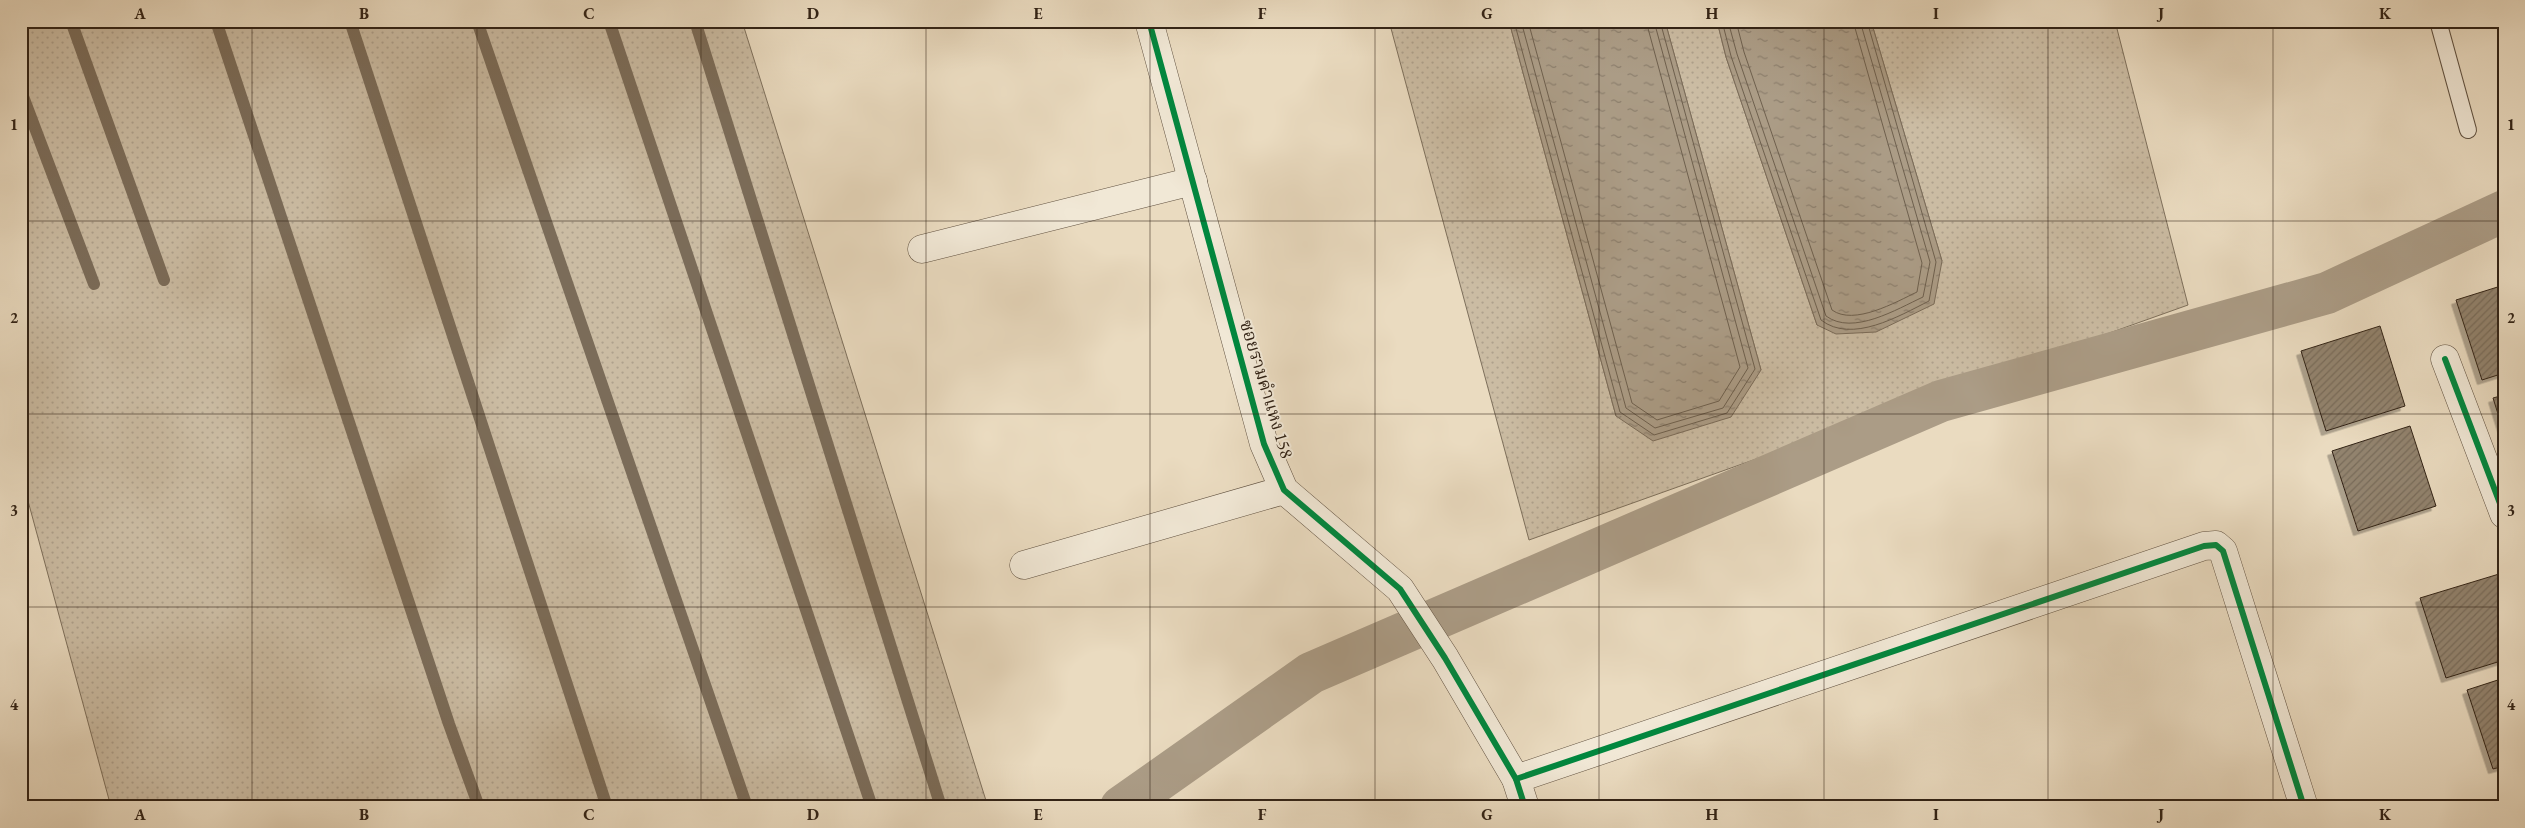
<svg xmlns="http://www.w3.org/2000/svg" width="2525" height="828" font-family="'EB Garamond','Noto Serif Thai',serif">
<defs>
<pattern id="grass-dots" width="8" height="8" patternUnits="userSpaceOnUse" patternTransform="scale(1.25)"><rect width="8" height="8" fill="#cbbca3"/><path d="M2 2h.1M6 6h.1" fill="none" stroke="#afa18c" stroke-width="1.8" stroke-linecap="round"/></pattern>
<pattern id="water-ripples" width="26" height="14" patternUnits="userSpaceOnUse" patternTransform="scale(1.25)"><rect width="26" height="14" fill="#ab9c86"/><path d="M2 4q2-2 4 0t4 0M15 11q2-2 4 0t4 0" fill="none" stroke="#8c7f6d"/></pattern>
<pattern id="building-hatch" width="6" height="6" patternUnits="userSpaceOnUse" patternTransform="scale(1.25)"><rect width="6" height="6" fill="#92836e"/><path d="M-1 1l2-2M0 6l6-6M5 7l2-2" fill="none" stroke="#786b59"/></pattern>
<filter id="shadow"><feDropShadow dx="-4.5" dy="4.5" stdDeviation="0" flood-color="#0004"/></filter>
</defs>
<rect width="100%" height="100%" fill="#eadbc0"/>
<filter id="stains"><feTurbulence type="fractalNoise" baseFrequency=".004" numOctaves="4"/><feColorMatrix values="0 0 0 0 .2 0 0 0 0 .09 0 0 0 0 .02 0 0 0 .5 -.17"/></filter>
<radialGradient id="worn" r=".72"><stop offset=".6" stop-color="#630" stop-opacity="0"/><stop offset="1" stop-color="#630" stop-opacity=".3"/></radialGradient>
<g fill="url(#grass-dots)" stroke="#7e705c">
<polygon points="21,21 742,21 988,807 111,807 21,475"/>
<polygon points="1389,21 1509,21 1616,416 1761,370 1665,21 1717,21 1726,57 1817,325 1942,261 1871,21 2115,21 2188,305 1529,540"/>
</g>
<g fill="url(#water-ripples)" stroke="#7b6c59">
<polygon points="1509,21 1665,21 1761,370 1731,417 1653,441 1616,416"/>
<polygon points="1717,21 1871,21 1942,261 1934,304 1876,332 1836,334 1817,325 1726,57"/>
</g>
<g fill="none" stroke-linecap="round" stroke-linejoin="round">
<g stroke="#6e604e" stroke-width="1">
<polyline points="1514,21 1620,412 1654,435 1727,413 1755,369 1660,21"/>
<polyline points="1521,21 1626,408 1655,428 1723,408 1748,368 1654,21"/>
<polyline points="1528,21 1632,403 1657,420 1719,401 1740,367 1646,21"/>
<path d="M1722,21l9,35 90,264c31,24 78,-4 108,-19l7,-39 -69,-241"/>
<path d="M1728,21l9,33 89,262c27,20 71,-7 97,-19l7,-35 -70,-241"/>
<path d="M1736,21l8,31 88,258c22,16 64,-8 85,-18l5,-29 -69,-242"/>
</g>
<g stroke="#7b6c59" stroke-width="12">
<polyline points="71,21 164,280"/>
<polyline points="216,21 449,724 479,807"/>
<polyline points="350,21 607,807"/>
<polyline points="477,21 747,807"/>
<polyline points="609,21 872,807"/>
<polyline points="695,21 941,807"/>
<polyline points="21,91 94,284"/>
</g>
<polyline stroke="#ab9c86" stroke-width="42" points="1121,807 1311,673 1941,401 2327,293 2504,211"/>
</g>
<g fill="url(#building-hatch)" stroke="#322316" filter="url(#shadow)">
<polygon points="2504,285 2504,373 2482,380 2456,300"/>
<polygon points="2380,326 2405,406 2326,431 2301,351"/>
<polygon points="2504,395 2504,433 2493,398"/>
<polygon points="2410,426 2436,506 2358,531 2332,451"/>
<polygon points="2499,574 2504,588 2504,660 2446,678 2420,598"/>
<polygon points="2504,678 2504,766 2493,769 2467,690"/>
</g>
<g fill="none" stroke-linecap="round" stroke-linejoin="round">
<g stroke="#605140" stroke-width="18">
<polyline id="service" points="2438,21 2468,130"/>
</g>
<g stroke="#605140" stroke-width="29">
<g id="minor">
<polyline points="1149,21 1264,444 1284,490 1400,589 1445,658 1516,779 1525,807"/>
<polyline points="922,249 1193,181"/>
<polyline points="2445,359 2504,514"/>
<polyline points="1024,565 1284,490"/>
<polyline points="1516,779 2204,546 2216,545 2223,551 2304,807"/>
</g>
</g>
<use href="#service" stroke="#f1e8d6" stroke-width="16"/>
<use href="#minor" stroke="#f1e8d6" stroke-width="28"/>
<g stroke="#f1e8d6" stroke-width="9">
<g id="cycleway">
<polyline points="1149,21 1264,444 1284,490 1400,589 1445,658 1516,779 1525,807"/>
<polyline points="2445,359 2504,514"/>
<polyline points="1516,779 2204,546 2216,545 2223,551 2304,807"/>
</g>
</g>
<use href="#cycleway" stroke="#00873e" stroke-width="6"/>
</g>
<path fill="none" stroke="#322316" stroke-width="1" stroke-opacity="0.55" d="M252,21v786M477,21v786M701,21v786M926,21v786M1150,21v786M1375,21v786M1599,21v786M1824,21v786M2048,21v786M2273,21v786M21,221h2483M21,414h2483M21,607h2483"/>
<g text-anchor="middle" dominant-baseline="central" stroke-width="4" stroke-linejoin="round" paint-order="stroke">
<g font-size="18" fill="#322316" stroke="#f1e8d6">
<text transform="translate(1267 389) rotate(73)">ซอยรามคำแหง 158</text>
</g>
</g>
<rect width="2525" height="828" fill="none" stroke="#eadbc0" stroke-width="55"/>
<rect x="28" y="28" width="2470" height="772" fill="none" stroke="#322316" stroke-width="2"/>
<g font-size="16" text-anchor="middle" font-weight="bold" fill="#322316">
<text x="140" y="19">A</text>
<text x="364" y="19">B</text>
<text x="589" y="19">C</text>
<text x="813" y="19">D</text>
<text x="1038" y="19">E</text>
<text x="1262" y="19">F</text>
<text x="1487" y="19">G</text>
<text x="1712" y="19">H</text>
<text x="1936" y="19">I</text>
<text x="2161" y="19">J</text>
<text x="2385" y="19">K</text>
<text x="14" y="130">1</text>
<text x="2511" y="130">1</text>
<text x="14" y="323">2</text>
<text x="2511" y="323">2</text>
<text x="14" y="516">3</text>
<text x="2511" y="516">3</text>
<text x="14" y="710">4</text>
<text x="2511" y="710">4</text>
<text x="140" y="820">A</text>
<text x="364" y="820">B</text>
<text x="589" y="820">C</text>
<text x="813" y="820">D</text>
<text x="1038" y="820">E</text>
<text x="1262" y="820">F</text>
<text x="1487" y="820">G</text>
<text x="1712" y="820">H</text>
<text x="1936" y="820">I</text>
<text x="2161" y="820">J</text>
<text x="2385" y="820">K</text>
</g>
<rect width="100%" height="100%" filter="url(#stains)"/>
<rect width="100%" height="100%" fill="url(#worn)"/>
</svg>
